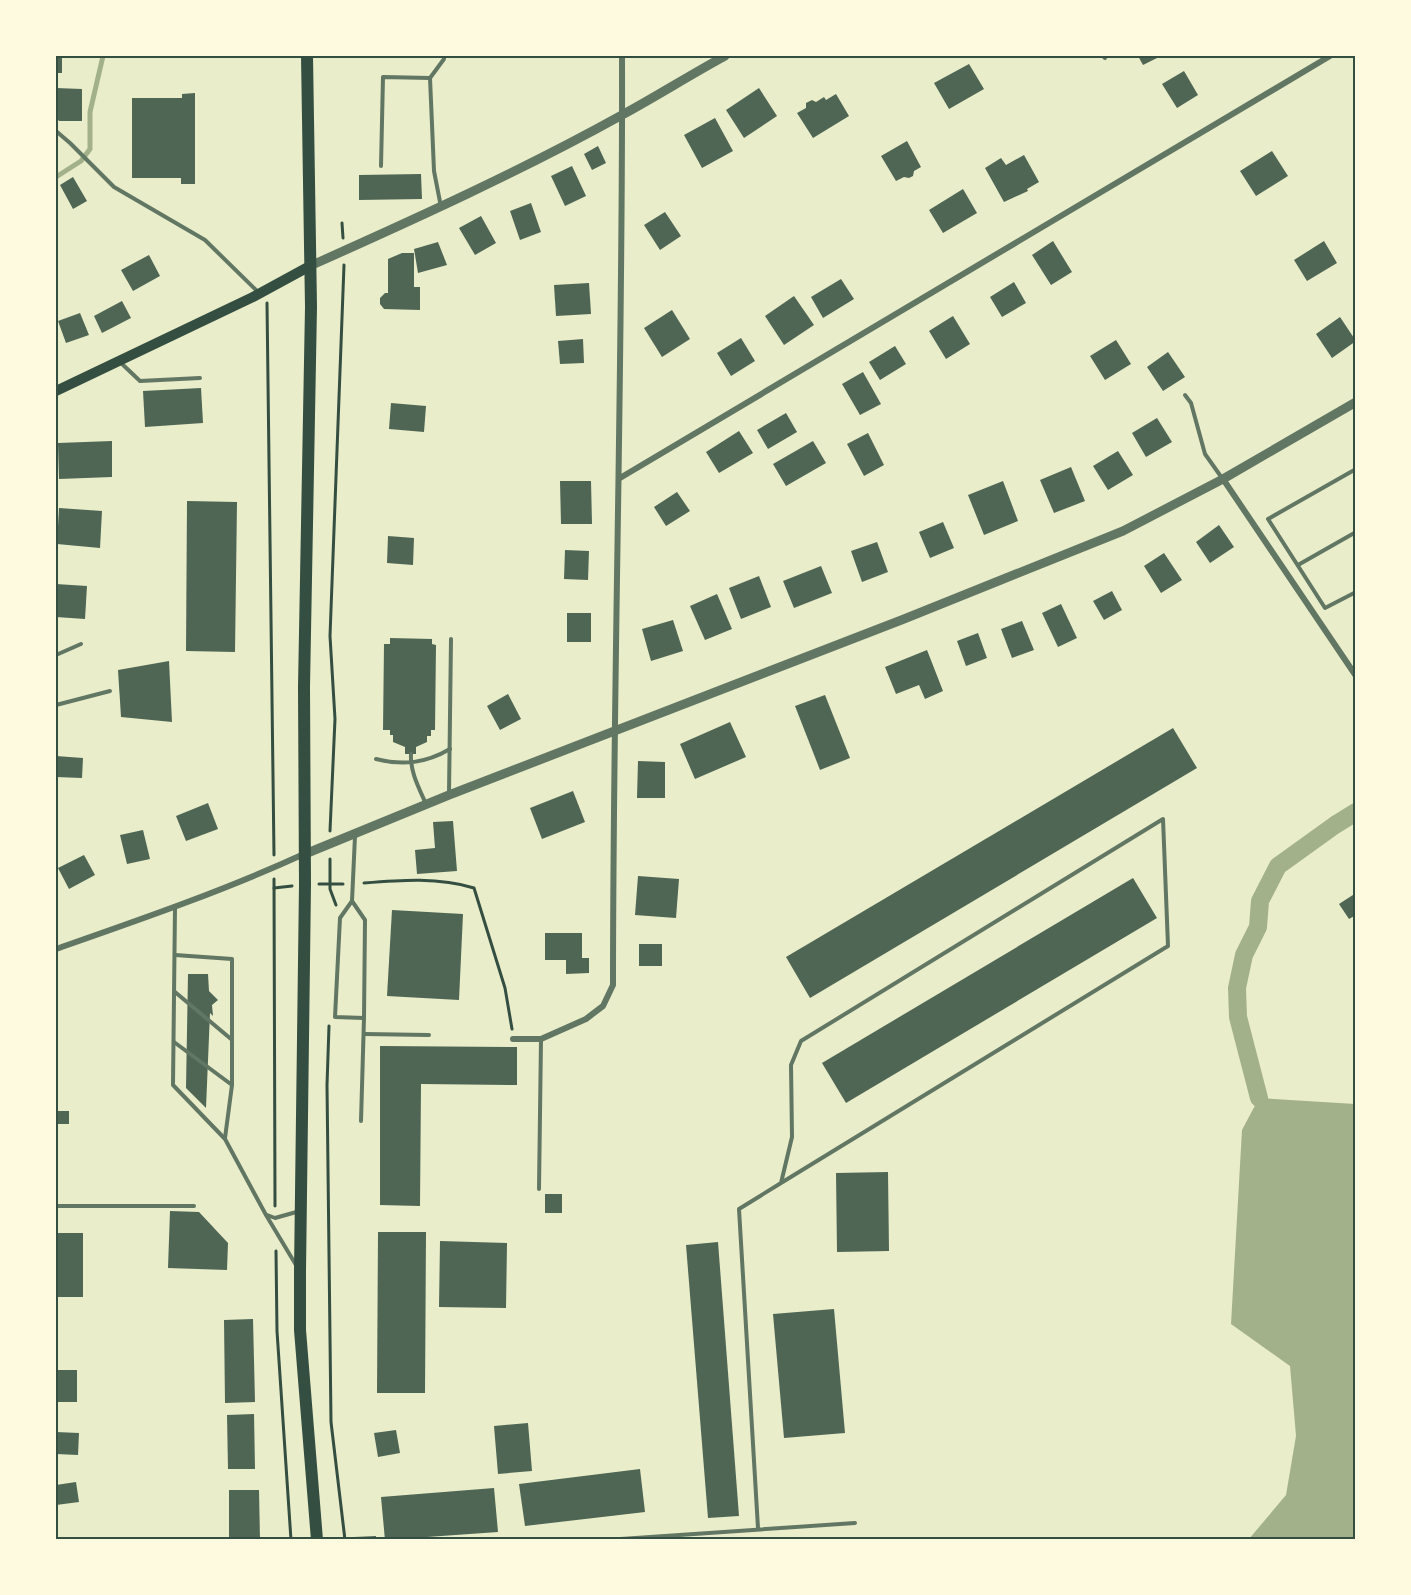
<svg xmlns="http://www.w3.org/2000/svg" width="1411" height="1595" font-family="'Roboto Condensed',sans-serif">
<rect width="100%" height="100%" fill="#e9edc9"/>
<polygon fill="#a3b18a" points="1259,1098 1355,1104 1355,1539 1249,1539 1286,1495 1296,1436 1290,1366 1231,1324 1242,1130"/>
<g fill="none" stroke-linecap="round" stroke-linejoin="round">
<polyline stroke="#a3b18a" stroke-width="5" points="56,177 81,161 90,149 90,112 103,56"/>
<polyline stroke="#a3b18a" stroke-width="18" points="1259,1098 1238,1017 1237,988 1244,955 1258,927 1260,901 1278,866 1335,825 1356,812"/>
</g>
<g fill="#4f6655">
<rect x="56" y="56" width="6" height="17"/>
<polygon points="1138,56 1161,56 1143,65"/>
<polygon points="969,64 984,89 949,109 934,83"/>
<polygon points="1184,71 1198,95 1177,108 1162,84"/>
<polygon points="56,88 82,89 82,121 59,121 56,117"/>
<polygon points="759,88 777,116 744,138 726,110"/>
<polygon points="195,93 195,184 181,184 181,178 132,178 132,98 182,98 182,94"/>
<polygon points="836,94 849,116 813,138 797,113 806,108 806,103 812,100 816,102 824,97 826,100"/>
<polygon points="715,118 733,151 702,168 684,135"/>
<polygon points="907,141 921,167 914,171 913,176 909,178 904,177 896,181 881,156"/>
<polygon points="598,146 606,163 592,170 584,154"/>
<polygon points="1272,151 1288,176 1256,196 1240,171"/>
<polygon points="1024,155 1039,182 1027,189 1028,191 1004,202 985,168 1001,158 1006,165"/>
<polygon points="572,166 586,196 565,206 551,176"/>
<polygon points="421,174 422,199 359,200 359,175"/>
<polygon points="73,177 87,201 73,209 60,185"/>
<polygon points="963,189 977,213 943,233 929,210"/>
<polygon points="531,203 541,232 520,240 510,211"/>
<polygon points="665,212 681,236 660,250 644,225"/>
<polygon points="481,216 496,243 475,255 459,228"/>
<polygon points="1053,241 1072,272 1051,285 1032,255"/>
<polygon points="1324,241 1337,263 1307,281 1294,260"/>
<polygon points="438,242 447,265 418,273 414,249"/>
<polygon points="402,253 414,253 414,287 420,287 420,310 384,309 380,304 380,298 385,293 388,293 388,259"/>
<polygon points="149,255 160,276 133,291 121,270"/>
<polygon points="841,279 854,299 823,318 811,297"/>
<polygon points="1014,282 1026,303 1002,317 990,297"/>
<polygon points="589,283 591,314 556,316 554,285"/>
<polygon points="794,296 814,325 784,345 765,316"/>
<polygon points="122,301 131,318 102,333 94,316"/>
<polygon points="672,310 690,339 662,357 644,328"/>
<polygon points="80,313 89,335 66,343 58,321"/>
<polygon points="953,316 970,344 946,359 929,331"/>
<polygon points="1340,317 1356,341 1332,358 1316,334"/>
<polygon points="741,338 755,361 731,376 717,353"/>
<polygon points="583,339 584,363 560,364 558,341"/>
<polygon points="1116,340 1131,364 1105,380 1090,356"/>
<polygon points="895,346 906,364 880,380 869,362"/>
<polygon points="1168,352 1185,377 1163,391 1147,367"/>
<polygon points="863,372 881,404 860,415 842,384"/>
<polygon points="201,388 203,423 145,427 143,391"/>
<polygon points="391,403 426,406 424,432 389,429"/>
<polygon points="786,413 797,432 768,449 757,430"/>
<polygon points="1157,418 1172,442 1146,457 1132,433"/>
<polygon points="739,431 753,453 719,473 706,452"/>
<polygon points="868,433 884,465 864,476 847,444"/>
<polygon points="112,441 112,477 59,479 58,443"/>
<polygon points="813,441 826,463 786,486 773,464"/>
<polygon points="1118,451 1133,475 1108,490 1093,466"/>
<polygon points="1071,467 1085,501 1054,513 1040,480"/>
<polygon points="560,481 591,481 592,524 561,524"/>
<polygon points="1003,481 1018,521 984,535 968,495"/>
<polygon points="677,492 690,511 666,526 654,507"/>
<polygon points="187,501 237,502 235,652 186,651"/>
<polygon points="59,508 102,511 100,548 57,544"/>
<polygon points="943,522 954,548 930,558 919,532"/>
<polygon points="1219,525 1234,547 1210,563 1196,542"/>
<polygon points="388,536 414,538 413,565 387,563"/>
<polygon points="877,542 888,572 862,582 851,551"/>
<polygon points="565,550 589,551 588,580 564,579"/>
<polygon points="1164,553 1182,580 1161,593 1144,566"/>
<polygon points="821,566 832,593 794,608 783,581"/>
<polygon points="759,576 771,607 741,619 729,588"/>
<polygon points="56,584 87,586 85,619 56,617"/>
<polygon points="1112,591 1122,610 1104,620 1093,601"/>
<polygon points="717,594 732,629 705,640 690,606"/>
<polygon points="1061,604 1077,638 1058,647 1042,613"/>
<rect x="567" y="613" width="24" height="29"/>
<polygon points="673,620 683,651 651,661 642,629"/>
<polygon points="1022,621 1034,650 1012,658 1001,629"/>
<polygon points="978,633 987,658 966,666 957,641"/>
<polygon points="390,638 432,639 432,644 436,645 435,730 431,730 431,736 427,736 427,742 416,747 416,754 405,754 405,747 393,742 393,735 390,735 390,730 383,730 384,644 390,644"/>
<polygon points="927,650 943,691 925,699 919,685 896,694 885,667"/>
<polygon points="169,661 172,722 121,717 118,670"/>
<polygon points="508,694 521,719 500,730 487,706"/>
<polygon points="825,695 850,758 820,770 795,706"/>
<polygon points="730,722 746,757 695,779 680,744"/>
<polygon points="1173,728 1197,768 810,998 786,957"/>
<polygon points="56,756 83,758 82,778 56,777"/>
<polygon points="638,761 665,762 665,798 637,798"/>
<polygon points="573,791 585,822 542,839 530,808"/>
<polygon points="208,803 218,829 186,841 176,816"/>
<polygon points="453,821 457,871 417,874 415,850 435,848 433,822"/>
<polygon points="143,830 150,859 127,864 120,835"/>
<polygon points="84,855 95,875 69,889 58,868"/>
<polygon points="638,876 679,879 676,918 635,915"/>
<polygon points="1133,878 1157,918 846,1103 822,1063"/>
<polygon points="1356,893 1356,915 1349,919 1339,904"/>
<polygon points="392,910 463,914 459,1000 387,996"/>
<polygon points="545,933 582,933 582,958 589,958 589,973 566,974 566,960 545,960"/>
<rect x="639" y="944" width="23" height="22"/>
<polygon points="188,974 208,974 209,991 218,1000 212,1005 213,1016 210,1013 206,1108 186,1088"/>
<polygon points="380,1046 517,1047 517,1085 421,1084 420,1206 380,1205"/>
<rect x="56" y="1111" width="13" height="13"/>
<polygon points="888,1172 889,1251 837,1252 836,1173"/>
<rect x="545" y="1194" width="17" height="19"/>
<polygon points="170,1211 199,1212 228,1243 227,1270 168,1268"/>
<polygon points="378,1232 426,1232 425,1393 377,1393"/>
<polygon points="57,1233 83,1233 83,1297 56,1297"/>
<polygon points="440,1241 507,1243 506,1308 439,1307"/>
<polygon points="718,1242 739,1516 708,1518 686,1245"/>
<polygon points="834,1309 845,1433 784,1438 773,1314"/>
<polygon points="253,1319 255,1402 225,1403 224,1320"/>
<rect x="56" y="1370" width="21" height="32"/>
<polygon points="254,1414 255,1469 228,1469 227,1415"/>
<polygon points="528,1423 532,1471 498,1474 494,1426"/>
<polygon points="396,1430 400,1453 378,1457 374,1433"/>
<polygon points="56,1432 79,1433 78,1455 56,1454"/>
<polygon points="640,1469 645,1512 525,1526 519,1484"/>
<polygon points="76,1482 79,1502 56,1505 56,1485"/>
<polygon points="494,1488 498,1532 385,1540 381,1497"/>
<polygon points="229,1490 259,1490 260,1540 229,1540"/>
<polygon points="376,1536 376,1540 354,1540 354,1537"/>
</g>
<g fill="none" stroke-linecap="round" stroke-linejoin="round">
<g stroke="#344e41" stroke-width="3">
<polyline points="342,223 343,238"/>
<polyline points="267,303 274,855"/>
<polyline points="330,831 335,719 330,636 344,265"/>
<polyline points="330,859 330,889 336,905"/>
<polyline points="274,879 275,1206"/>
<path d="M364,883c37,-3 75,-6 110,5l31,100 7,41"/>
<polyline points="319,884 343,884"/>
<polyline points="274,888 292,886"/>
<polyline points="329,1026 327,1085 331,1422 345,1540"/>
<polyline points="276,1251 277,1331 291,1540"/>
</g>
<g stroke="#617663" stroke-width="4">
<polyline points="1103,56 1105,58"/>
<polyline points="430,78 444,59 444,56"/>
<polyline points="56,131 70,143 114,187 205,240 259,293"/>
<polyline points="381,166 383,77 430,78 434,171 441,207"/>
<polyline points="121,363 140,381 200,378"/>
<polyline points="1185,395 1191,403 1205,454 1222,478"/>
<polyline points="1356,469 1268,519 1325,608 1356,592"/>
<polyline points="1298,565 1356,532"/>
<polyline points="56,655 81,644"/>
<polyline points="56,705 110,691"/>
<path d="M411,754c-1,18 8,34 15,50"/>
<path d="M376,759c27,7 50,4 74,-10"/>
<polyline points="449,794 451,639"/>
<polyline points="352,901 365,920 364,1018 335,1017 340,918 352,901 355,836"/>
<polyline points="175,907 173,1085 225,1139 266,1215 296,1265"/>
<polyline points="175,955 232,959 232,1085 225,1138"/>
<polyline points="175,992 231,1039"/>
<polyline points="364,1034 429,1035"/>
<polyline points="174,1042 232,1085"/>
<polyline points="361,1121 364,1018"/>
<polyline points="539,1189 541,1039"/>
<polyline points="56,1206 194,1206"/>
<polyline points="267,1215 275,1218 300,1211"/>
<polyline points="758,1528 739,1209 781,1183 1168,946 1163,819 801,1041 791,1065 792,1137 781,1183"/>
<polyline points="606,1540 855,1523"/>
</g>
<g stroke="#617663" stroke-width="6">
<polyline points="620,478 1330,56"/>
<polyline points="1223,479 1356,676"/>
<path d="M56,949c83,-29 167,-58 248,-95"/>
<path d="M513,1039h28l45,-20 17,-13 10,-21c0,-310 10,-620 9,-929"/>
</g>
<g stroke="#617663" stroke-width="9">
<path d="M310,266c105,-47 211,-95 312,-151 35,-19 68,-40 103,-59"/>
<polyline points="305,854 449,795 904,619 1123,531 1223,479 1356,402"/>
</g>
<polyline stroke="#344e41" stroke-width="10" points="56,391 253,297 310,266"/>
<polyline stroke="#344e41" stroke-width="12" points="307,56 311,307 304,687 305,884 300,1271 300,1330 317,1540"/>
</g>
<rect width="1411" height="1595" fill="none" stroke="#fefae0" stroke-width="114"/>
<rect x="57" y="57" width="1297" height="1481" fill="none" stroke="#344e41" stroke-width="2"/>
</svg>
